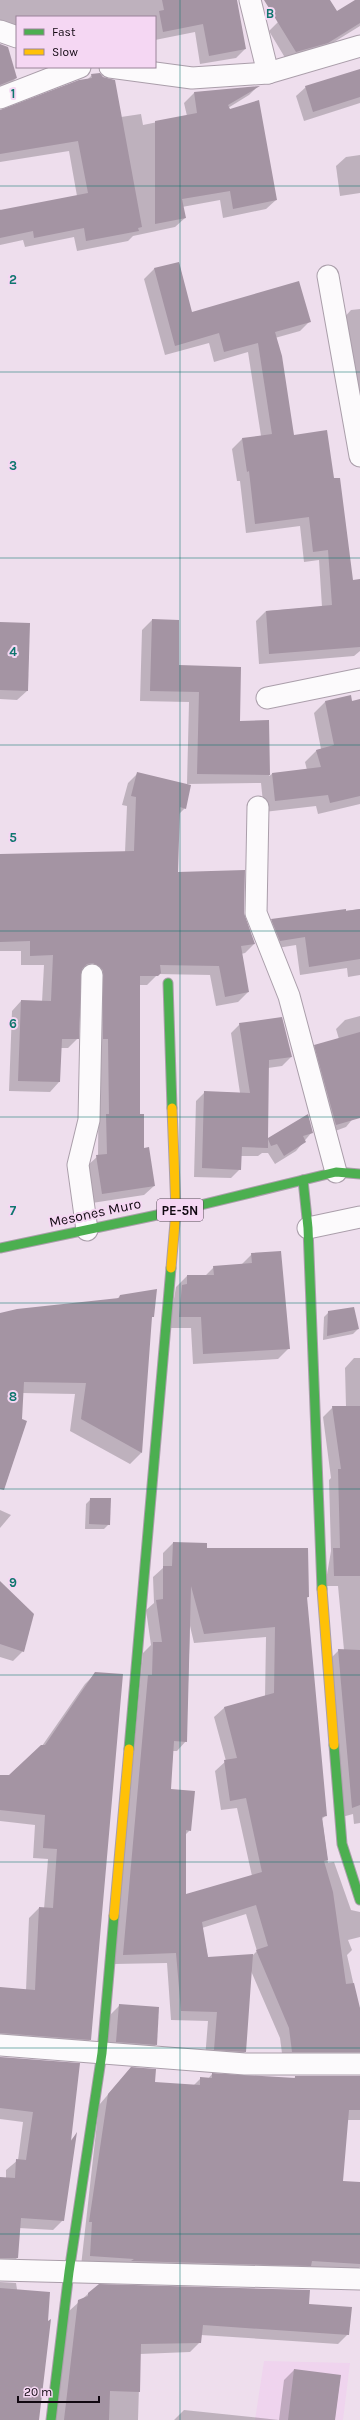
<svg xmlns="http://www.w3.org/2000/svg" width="360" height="2420" font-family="Karla,sans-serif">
<rect width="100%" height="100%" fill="#eedeed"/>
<polygon fill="#efd4ee" points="264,2361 350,2363 343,2420 255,2420"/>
<g fill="#0003" fill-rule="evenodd">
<polygon points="0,0 222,0 245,49 236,58 200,64 195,32 155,40 155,46 155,17 17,17 17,35 0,30"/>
<polygon points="314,0 329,0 337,12 360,0 360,26 318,52 287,61 269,31 278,22"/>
<polygon points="0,44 16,78 7,88 0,90"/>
<polygon points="360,70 360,103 304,121 296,96 306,87"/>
<polygon points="92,75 121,117 141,114 143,125 187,116 184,103 194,93 257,87 249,95 228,108 276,200 266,209 223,218 220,200 182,207 185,218 175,227 133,236 128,241 77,251 74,237 25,247 23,240 0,245 0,209 1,211 77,196 69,151 0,162 0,110 4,110 87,80"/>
<polygon points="360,155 360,193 340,196 336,166 346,157"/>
<polygon points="179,263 191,314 310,321 300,331 275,338 293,436 352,581 360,584 360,651 354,656 259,664 256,621 266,611 322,607 319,560 304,562 300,526 246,533 240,481 237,481 232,449 242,439 261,436 248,352 214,362 209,343 165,355 144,279 154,269"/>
<polygon points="360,309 360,415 342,320 351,310"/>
<polygon points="152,620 178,666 239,722 268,721 269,776 272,774 307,770 305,762 317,750 321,749 314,713 325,702 350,697 352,702 360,700 360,804 318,814 316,806 264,812 261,783 187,784 189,702 140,701 142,630"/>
<polygon points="0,623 27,691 17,700 0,699"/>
<polygon points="137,774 185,808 179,814 177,873 243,913 254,944 245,953 241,954 248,992 238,1002 216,1006 210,975 158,974 147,985 139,985 139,1115 143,1149 154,1186 144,1195 92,1203 87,1166 98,1156 99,1049 80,974 78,1038 68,1048 61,1048 59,1082 50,1092 9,1091 12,1011 21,1001 42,1002 44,965 21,965 21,951 0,951 0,855 125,852 127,806 122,805 128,783"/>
<polygon points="360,909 360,975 348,977 347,968 300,975 296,945 271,949 263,929 272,920"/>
<polygon points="360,1016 360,1110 346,1127 327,1134 306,1055 315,1046 339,1039 336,1029 345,1020"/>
<polygon points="240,1024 291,1057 282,1066 268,1068 267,1140 307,1116 312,1132 296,1151 275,1164 268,1153 262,1153 258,1156 240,1156 240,1169 231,1178 194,1177 196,1101 205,1092 240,1093 231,1033"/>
<polygon points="252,1254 289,1348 278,1359 193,1364 191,1328 169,1328 176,1287 187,1276 205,1276 214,1267 241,1265"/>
<polygon points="120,1296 153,1316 151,1318 141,1453 130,1464 70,1431 75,1394 22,1393 0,1473 0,1314 116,1300"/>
<polygon points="329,1312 358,1329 353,1334 323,1340 324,1317"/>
<polygon points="354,1358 360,1358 360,1823 354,1824 353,1814 342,1817 329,1660 339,1650 344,1650 338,1586 325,1586 331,1551 329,1480 331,1478 323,1417 333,1407 346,1407 345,1368"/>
<polygon points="91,1499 109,1524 104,1529 85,1529 86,1504"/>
<polygon points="0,1510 11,1515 0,1528"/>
<path d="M173,1543l33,1v5l102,48 -2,2 20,216 -4,4 6,44 6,-1 17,48 9,2v25l-12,3 4,10 -5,5 13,58v54l-77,-6 -3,-23 -29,-67 -6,81 -10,9 -30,-2 3,-38 -37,-1 -4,-57 -53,1 29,-311 8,-8 -5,-35 8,-7 -1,-26 10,-9v-15zM190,1626l4,17 72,-6 -1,60 -41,11 -10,9 12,44 -11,10 6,39 16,-2 15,68 -67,19v-60l5,-5 -20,-40 3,-39h4l9,-10zM246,1914l11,37 -4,4 -45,3 -6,-30z"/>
<polygon points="0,1582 23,1651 13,1661 0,1657"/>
<polygon points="96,1673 90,2040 80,2050 0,2043 0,1988 26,1990 29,1918 39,1908 44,1909 48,1859 33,1858 35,1825 0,1821 0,1776 10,1776 42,1746 85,1684"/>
<polygon points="119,2006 156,2045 147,2054 107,2051 110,2015"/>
<polygon points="0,2058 69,2142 76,2135 63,2220 53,2230 19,2228 17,2258 7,2268 0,2268 0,2178 6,2178 6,2170 18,2160 23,2122 0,2119"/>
<polygon points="131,2068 154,2083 193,2086 201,2078 208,2079 212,2074 294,2079 295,2077 360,2077 360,2120 347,2120 342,2182 360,2183 360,2267 354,2274 81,2266 99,2105"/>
<polygon points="0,2282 16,2283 38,2420 0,2420"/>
<polygon points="89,2293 308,2305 348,2334 338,2344 201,2335 200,2342 190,2352 140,2354 138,2420 55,2420 69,2311"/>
<polygon points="294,2370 334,2420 174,2420 184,2410 279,2420 284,2380"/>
</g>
<g fill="#a494a3" fill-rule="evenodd">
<polygon points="162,0 237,0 246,49 209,56 203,24 163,32 159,11 164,10"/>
<polygon points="264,0 330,0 337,11 355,0 360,0 360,23 328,43 296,52"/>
<polygon points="0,44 8,47 17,78 0,85"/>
<polygon points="360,69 360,97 313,112 305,86"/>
<polygon points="100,73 103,77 115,80 142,227 138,228 139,231 86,241 84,228 34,238 33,231 0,238 0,210 88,193 78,141 0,154 0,110 79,80 92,78 91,74"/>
<polygon points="260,86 228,105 230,109 259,100 277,200 233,209 230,191 182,199 186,218 155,224 155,121 197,113 194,92"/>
<polygon points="179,262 192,312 299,281 311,322 275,332 282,356 294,435 327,430 334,478 340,478 353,580 360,579 360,647 269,654 266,611 332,605 328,550 313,552 309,517 255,524 249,471 247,472 242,438 272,434 258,343 224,352 219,333 175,346 154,268"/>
<polygon points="152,619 179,620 179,665 241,667 240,721 269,720 270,775 197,774 199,692 150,691"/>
<polygon points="0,622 30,623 28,691 0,690"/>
<polygon points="351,695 352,701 360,699 360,796 330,803 328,795 275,801 272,773 321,767 316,750 334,745 325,701"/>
<polygon points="137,772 191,785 186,809 180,807 178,872 245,870 244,913 255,944 241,946 249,992 225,997 219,966 160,965 161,973 158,976 140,976 140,1114 144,1114 144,1148 149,1147 155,1186 102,1194 96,1155 107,1154 106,1114 109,1114 108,1039 103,1039 103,970 93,963 87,964 82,969 79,1039 62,1039 60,1082 18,1081 21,1000 51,1001 53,955 30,956 30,941 0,942 0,854 134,851 136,797 131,796"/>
<polygon points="346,909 346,911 360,909 360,959 309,967 305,937 280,941 271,919"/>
<polygon points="282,1017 292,1057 269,1060 268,1138 308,1114 313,1133 303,1136 306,1142 284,1156 277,1144 271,1146 268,1139 268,1148 242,1147 241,1170 202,1168 204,1091 250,1093 239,1023"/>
<polygon points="360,1032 360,1118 336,1125 314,1045"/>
<polygon points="281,1251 290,1349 203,1354 201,1317 179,1317 182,1285 187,1284 187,1275 214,1275 213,1266 252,1263 251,1253"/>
<polygon points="157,1289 154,1317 152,1317 142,1453 81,1419 86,1383 24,1382 22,1419 27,1421 4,1490 0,1489 0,1313 17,1309 119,1298 120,1295"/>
<polygon points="354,1307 359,1329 327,1336 328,1311"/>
<polygon points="332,1406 360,1406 360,1576 334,1576 333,1548 340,1548 338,1469 341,1469"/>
<polygon points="90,1498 111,1498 110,1525 89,1524"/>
<path d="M173,1542l34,1v5h101l1,49h-2l20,219 -5,1 6,43 -4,1 9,31 13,92 8,-1 6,25v44h-68l-3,-24 -33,-78 12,-4 -12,-41 -54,17 6,35 45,-3 -7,98 -32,-2 3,-38 -36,-1 -5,-58 -53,2 25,-280h4l1,-33h9l-6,-42 7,-1v-33h9zM191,1586l13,48 71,-7 -1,66 -50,14 13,51 -13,2 6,41 16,-3 16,74 -76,22v-64l5,1 4,-40 -24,-2 3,-48 13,1z"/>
<polygon points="0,1581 34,1614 24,1652 0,1644"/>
<polygon points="338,1649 360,1650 360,1805 352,1808"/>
<polygon points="95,1672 123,1674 91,2040 0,2033 0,1987 35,1990 39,1907 53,1908 57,1849 43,1848 45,1815 0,1810 0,1775 9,1775 41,1745 45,1745"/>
<polygon points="119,2004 159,2007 157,2045 116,2042"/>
<polygon points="0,2057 80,2063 71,2141 77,2132 64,2221 21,2218 18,2258 0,2258 0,2177 15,2178 16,2159 26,2160 33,2112 0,2108"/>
<polygon points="131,2067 156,2069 155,2082 200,2085 200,2077 212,2078 212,2073 295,2078 295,2076 360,2076 360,2110 349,2110 343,2181 360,2182 360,2264 312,2261 311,2266 131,2261 134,2259 90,2256 92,2222 89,2222 108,2094"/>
<polygon points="99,2284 310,2290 309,2304 352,2307 349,2335 203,2325 201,2343 141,2344 140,2392 110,2391 109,2420 64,2420 78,2300 88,2296 88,2293"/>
<polygon points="0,2288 50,2292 48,2321 51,2319 39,2420 0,2420"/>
<polygon points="294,2369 341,2375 335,2420 288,2420"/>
</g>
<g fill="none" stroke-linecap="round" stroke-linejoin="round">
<g stroke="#aa9eaa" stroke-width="23">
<g id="street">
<polyline points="250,0 268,73"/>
<polyline points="0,31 17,37"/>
<polyline points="110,67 192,78 268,73 360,46"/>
<polyline points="0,98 80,67"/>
<polyline points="328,276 360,456"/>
<polyline points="267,698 360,679"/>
<polyline points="258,807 256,913 289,996 336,1172"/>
<polyline points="308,1228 360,1217"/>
<polyline points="87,1230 78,1165 89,1120 92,975"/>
<polyline points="0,2045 245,2064 360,2064"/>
<polyline points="0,2270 360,2279"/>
</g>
</g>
<g stroke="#aa9eaa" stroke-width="11">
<g id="fast">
<polyline points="168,983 172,1108"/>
<polyline points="303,1180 308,1228 322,1589"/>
<polyline points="0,1248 176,1211 336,1172 360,1174"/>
<polyline points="334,1745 342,1844 360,1900"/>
<polyline points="129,1749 171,1268"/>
<polyline points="51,2420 69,2272 102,2053 114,1916"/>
</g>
</g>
<g stroke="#aa9eaa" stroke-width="11">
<g id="slow">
<polyline points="171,1268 176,1211 172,1108"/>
<polyline points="322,1589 334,1745"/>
<polyline points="114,1916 129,1749"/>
</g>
</g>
<use href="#street" stroke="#fcfafc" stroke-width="21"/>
<use href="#fast" stroke="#4caf50" stroke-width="9"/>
<use href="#slow" stroke="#ffc107" stroke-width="9"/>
</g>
<path fill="none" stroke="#0f766e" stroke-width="1" stroke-opacity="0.55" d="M180,0v2420M0,186h360M0,372h360M0,558h360M0,745h360M0,931h360M0,1117h360M0,1303h360M0,1489h360M0,1675h360M0,1862h360M0,2048h360M0,2234h360"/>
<g text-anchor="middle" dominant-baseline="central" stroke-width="4" stroke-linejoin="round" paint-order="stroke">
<rect fill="#f5d7f3" stroke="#554655" stroke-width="1" x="157" y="1199" width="46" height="22" rx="3"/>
<g font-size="13" font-weight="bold" fill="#110811">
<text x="180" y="1210">PE-5N</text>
</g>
<g font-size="14" fill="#110811" stroke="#f5d7f3">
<text transform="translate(95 1213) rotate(-12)">Mesones Muro</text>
</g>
</g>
<g font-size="13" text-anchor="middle" font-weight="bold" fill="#0f766e" stroke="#f5d7f3" stroke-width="4" stroke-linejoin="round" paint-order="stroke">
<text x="270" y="18">B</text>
<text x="13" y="98">1</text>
<text x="13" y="284">2</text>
<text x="13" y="470">3</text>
<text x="13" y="656">4</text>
<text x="13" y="842">5</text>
<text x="13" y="1028">6</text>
<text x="13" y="1215">7</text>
<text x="13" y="1401">8</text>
<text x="13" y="1587">9</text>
</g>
<rect x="16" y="16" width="140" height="52" fill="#f5d7f3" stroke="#9a8499"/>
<rect x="24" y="29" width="20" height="6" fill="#4caf50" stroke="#9a8499"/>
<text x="52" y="36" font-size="12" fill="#110811">Fast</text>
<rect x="24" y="49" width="20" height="6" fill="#ffc107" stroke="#9a8499"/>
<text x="52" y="56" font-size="12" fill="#110811">Slow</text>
<path d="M18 2396v6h81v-6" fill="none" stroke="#110811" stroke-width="2"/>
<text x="24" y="2396" font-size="12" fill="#110811" stroke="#f5d7f3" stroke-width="3" paint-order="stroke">20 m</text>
</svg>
